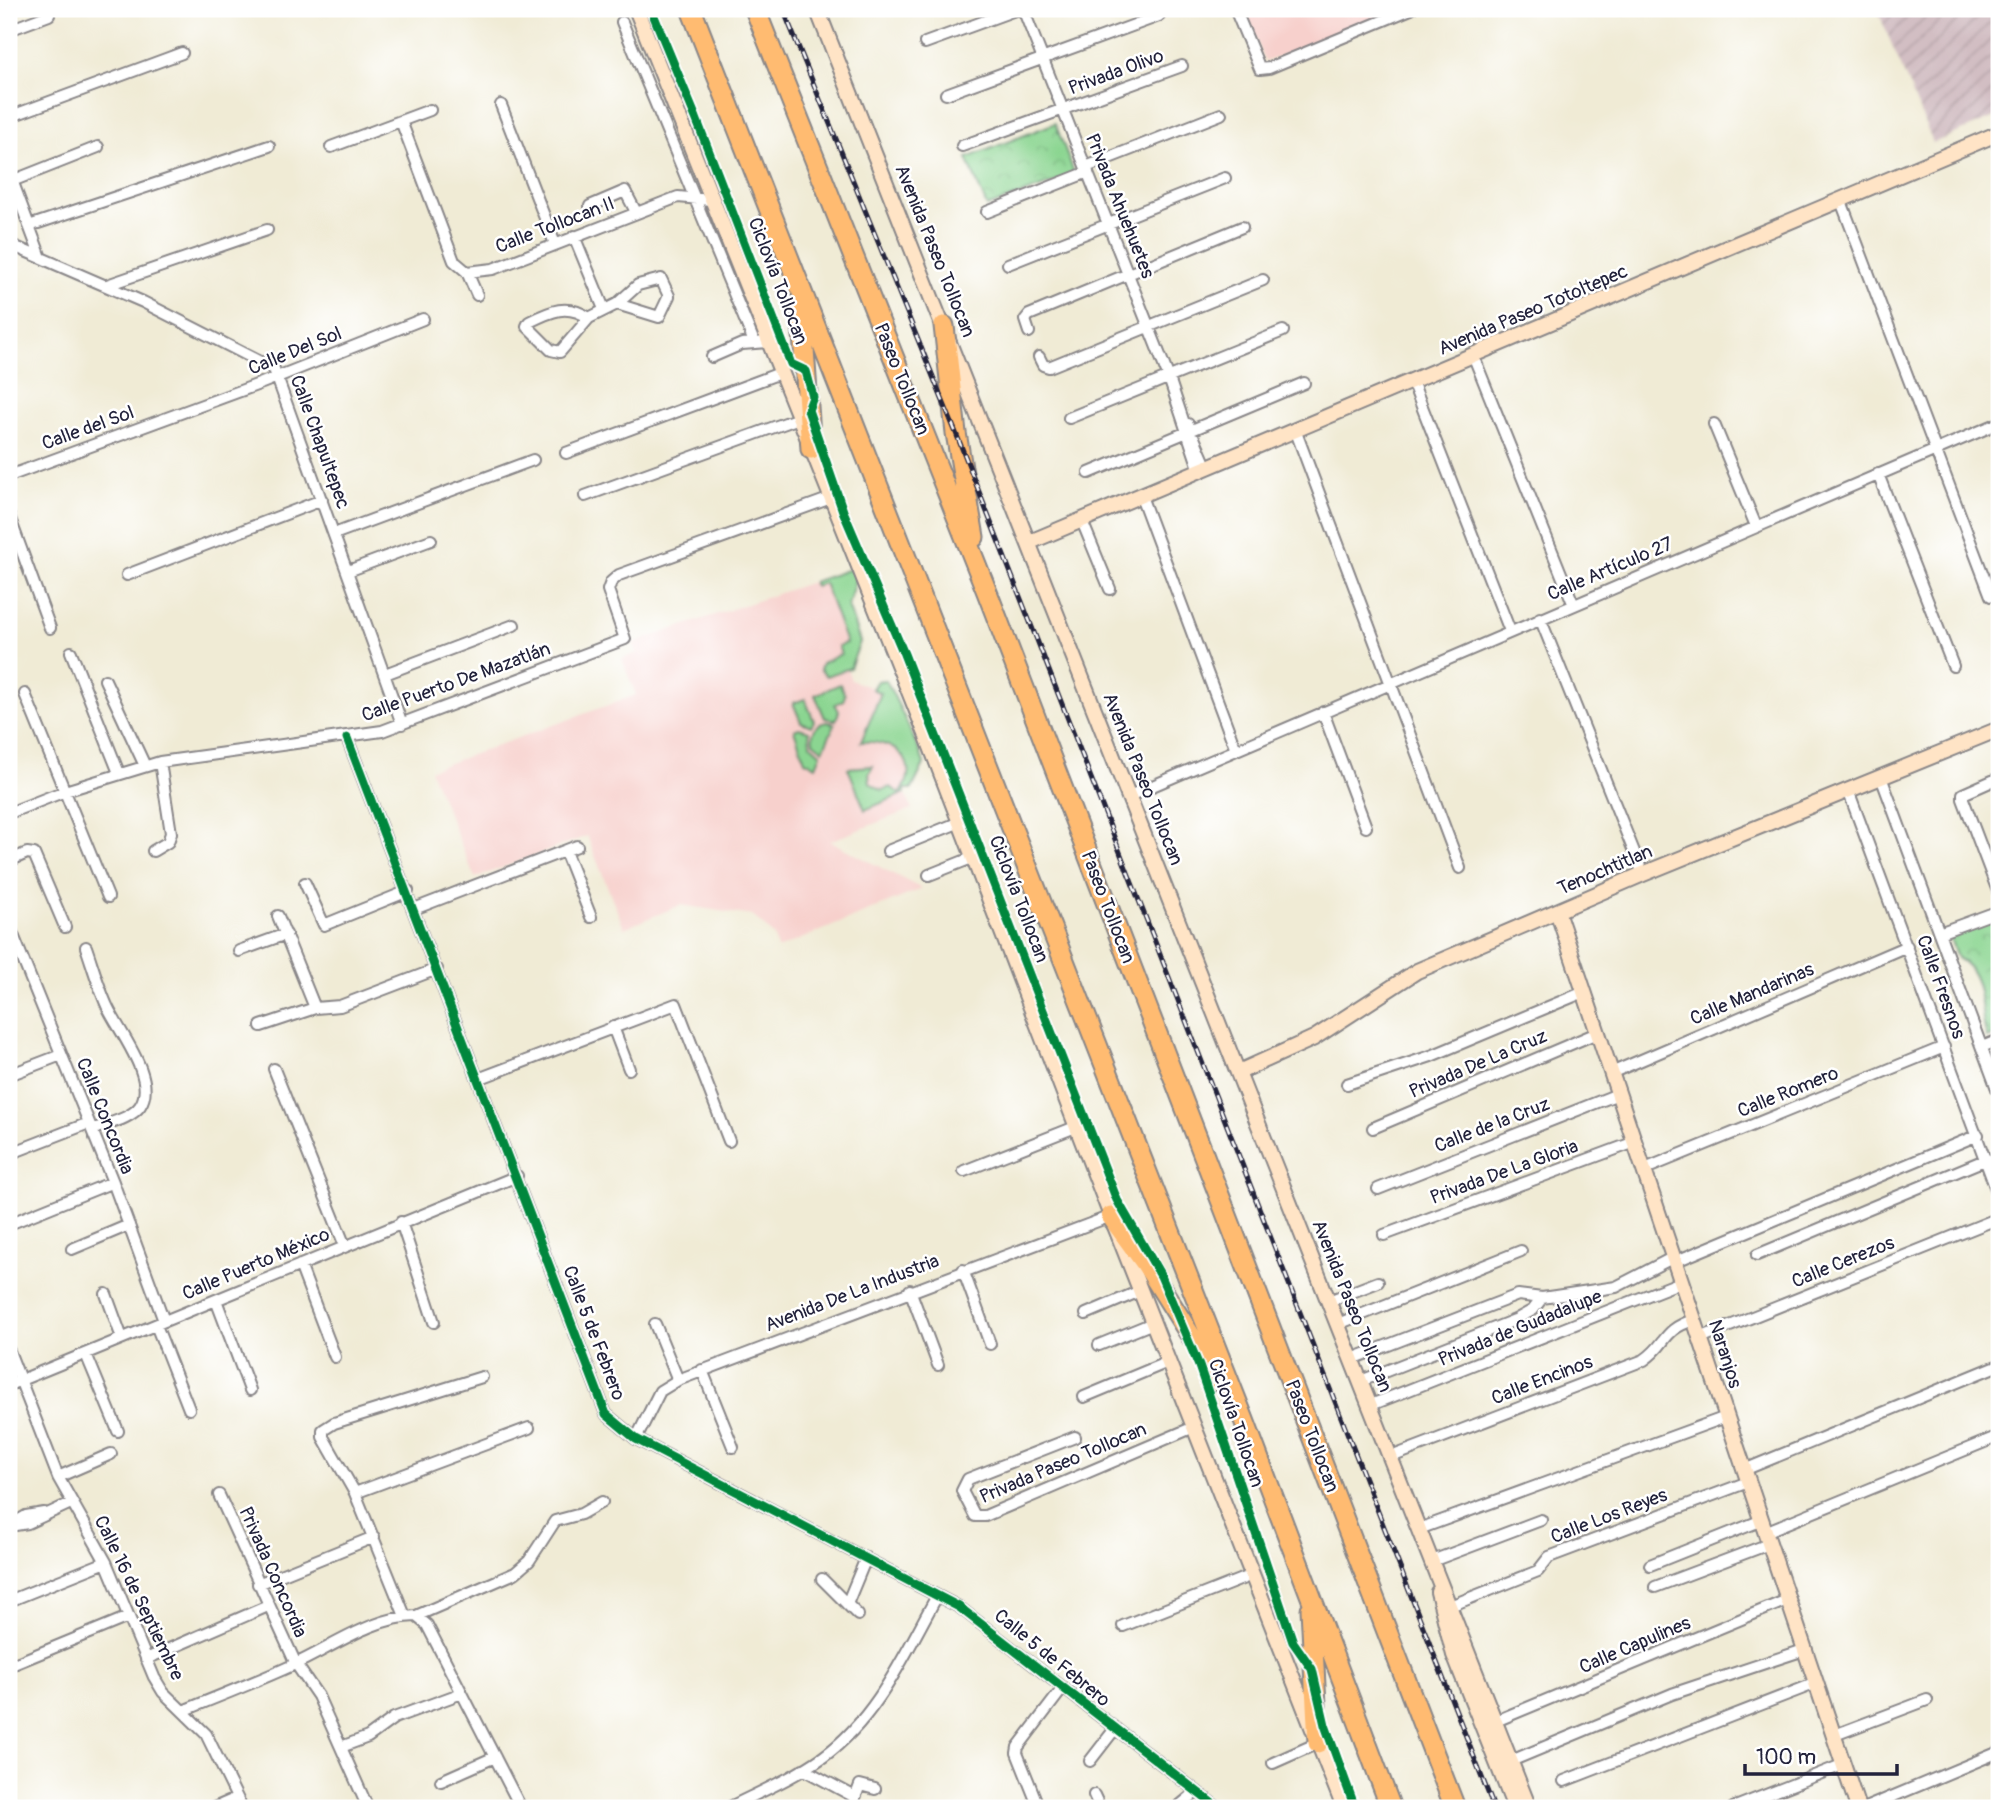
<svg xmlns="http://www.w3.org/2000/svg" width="2008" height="1817" font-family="Pangolin,sans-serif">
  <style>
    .built { fill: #f7d0cc }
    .industrial { fill: url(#industrial-furrows) }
    .park { fill: url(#park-crowns); stroke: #567c66; stroke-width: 2 }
    .garden { fill: #8bd591; stroke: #567c66; stroke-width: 2 }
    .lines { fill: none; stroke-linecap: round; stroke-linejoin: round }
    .street-casing { stroke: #898688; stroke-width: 14 }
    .secondary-casing { stroke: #898688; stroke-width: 18 }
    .highway-casing { stroke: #898688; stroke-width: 23 }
    .street { stroke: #fff; stroke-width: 10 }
    .secondary { stroke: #ffe4c6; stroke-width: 14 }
    .highway { stroke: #ffbb71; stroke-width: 19 }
    .rail-casing { stroke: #22223b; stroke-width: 5 }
    .rail { stroke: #fff; stroke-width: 2.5; stroke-dasharray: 8; stroke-linecap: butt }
    .cycleway-casing { stroke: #fff; stroke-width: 13 }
    .cycleway { stroke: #00873e; stroke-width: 9 }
    .labels { text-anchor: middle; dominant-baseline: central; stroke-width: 5; stroke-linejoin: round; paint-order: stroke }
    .street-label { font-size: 19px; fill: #22223b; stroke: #fff }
  </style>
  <defs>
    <pattern id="industrial-furrows" width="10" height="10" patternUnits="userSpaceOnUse" patternTransform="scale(1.75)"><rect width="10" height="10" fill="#d2bec3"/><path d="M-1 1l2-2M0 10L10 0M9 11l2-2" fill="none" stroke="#b4a3a8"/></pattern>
    <pattern id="park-crowns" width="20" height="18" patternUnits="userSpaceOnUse" patternTransform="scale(1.75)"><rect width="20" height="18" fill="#8bd591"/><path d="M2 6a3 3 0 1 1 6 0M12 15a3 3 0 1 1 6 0" fill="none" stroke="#78b77e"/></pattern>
  </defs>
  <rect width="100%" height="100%" fill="#fff"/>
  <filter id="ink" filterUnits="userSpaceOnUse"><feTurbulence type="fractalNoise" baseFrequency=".0143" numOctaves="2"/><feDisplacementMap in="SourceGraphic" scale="14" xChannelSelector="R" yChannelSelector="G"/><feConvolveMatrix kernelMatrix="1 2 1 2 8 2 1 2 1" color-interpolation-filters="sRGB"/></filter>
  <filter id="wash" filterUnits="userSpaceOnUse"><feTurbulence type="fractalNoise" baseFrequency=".00686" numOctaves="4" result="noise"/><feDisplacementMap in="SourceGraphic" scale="28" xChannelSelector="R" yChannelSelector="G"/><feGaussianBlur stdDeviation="1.57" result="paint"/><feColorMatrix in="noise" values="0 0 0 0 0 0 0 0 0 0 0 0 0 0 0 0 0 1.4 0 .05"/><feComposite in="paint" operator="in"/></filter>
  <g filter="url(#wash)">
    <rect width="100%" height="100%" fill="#f0ebd5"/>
    <path class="built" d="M1244,9H1404L1265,62Z
      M850,569L853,570L855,583L848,606L860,642L853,662L847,669L851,680L872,688L877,681L888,682L903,721L912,731L924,764L912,789L904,790L912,809L830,841L922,889L777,949L774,936L753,916L681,905L624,928L587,836L475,878L430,770L636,695L622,659L637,653L633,643Z"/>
    <path class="industrial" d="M1877,9H1999V115L1933,143Z"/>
    <path class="park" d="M1055,123L1075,175L987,207L967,158Z
      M1999,917V1033L1987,1038C1978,1011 1986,974 1957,958L1949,935Z"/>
    <path class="garden" d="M850,569L856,577L848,606L860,642L850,668L826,676L820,669L822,663L841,654L838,646L846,643L824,583L815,586L813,582Z
      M885,680C889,684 923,756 924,764L912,789H905V793L865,810L848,768L873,766L869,774L870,783L882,790L891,787L900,794C924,761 892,739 861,742L881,693L872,689L877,681Z
      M840,684L845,695L843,701L835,704L839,711L836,720L825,718L815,695Z
      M805,699L814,721L811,726L801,722L793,703Z
      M828,722L835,724L823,750L813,742C811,731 816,723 828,722Z
      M799,728L809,731L810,744L821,754L816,766L805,761L794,730Z"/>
  </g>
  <g filter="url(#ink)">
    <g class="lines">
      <g class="street-casing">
        <path id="street" d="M1023,9L1169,378L1200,471
          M1235,9L1260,69L1269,68L1411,9
          M622,22L754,342
          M9,30L49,15
          M925,43L1018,9
          M946,94L1159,16
          M501,105L555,244
          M9,117L182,53
          M401,121L454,261L467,272L493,269L678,197L711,200
          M1994,135L1999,149
          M962,146L1182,66
          M331,147L430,110
          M1086,167L1221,114
          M9,172L40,255
          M12,181L98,147
          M1841,201L1991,596
          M590,206L625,191L636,212
          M987,212L1088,172
          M29,226L269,146
          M574,236L604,309
          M9,244L143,302L274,369L402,724
          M1008,264L1225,178
          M467,272L477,295
          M107,285L267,230
          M589,318C567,303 551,311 529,322L527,326L551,350L560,352L589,318L617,304L638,285L661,279L669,296L659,317L617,304
          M1029,332L1025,320L1029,315L1242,227
          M1473,355L1573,603
          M712,357L742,344L768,342
          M1039,357L1043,365L1049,367L1263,280
          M1412,381L1510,631
          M1069,418L1283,331
          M1188,424L1207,468
          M1714,424L1756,526
          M1296,432L1460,868
          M566,453L780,373
          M1089,473L1304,383
          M1878,474L1953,666
          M9,476L262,383L423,319
          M585,496L799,418
          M1141,496L1236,750
          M9,516L50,628
          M1082,521L1110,589
          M334,534L533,460
          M348,571L431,540
          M127,575L322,500
          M1540,618L1643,874
          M71,652L119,773
          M385,674L514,625
          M105,680L145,766
          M25,694L108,897
          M1323,712L1366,827
          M347,738L606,1414L636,1439L959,1607L1218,1808
          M1881,777L1999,1094
          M1999,778L1963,794V799L1999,894
          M1848,790L1999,1197
          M1129,796L1999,423
          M9,813L65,791L160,762L382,731L625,639L608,590L611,582L619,575L831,498
          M153,851L168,842L171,833L160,762
          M565,851L591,917
          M888,851L960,822
          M9,861L27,853L34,854L65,927
          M929,875L974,857
          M305,883L324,925L408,891
          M414,909L577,846
          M278,916L315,1008
          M9,925L113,1182L164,1321
          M1939,933L1999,911
          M86,947C93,967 99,989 108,1008C120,1033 158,1080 140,1106C131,1119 106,1124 92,1130
          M239,951L286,934
          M261,1026L315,1008L340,1006L437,969
          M613,1027L629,1069
          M1982,1047L1999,1040
          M274,1069L345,1246
          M1611,1073L1907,946
          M9,1075L61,1055
          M478,1079L676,1004L729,1141
          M1347,1084L1431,1056L1584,992
          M1373,1128L1597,1033
          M9,1154L89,1123
          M1645,1169L1944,1047
          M964,1171L1078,1126
          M1378,1189L1618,1094
          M401,1222L434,1322
          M9,1224L113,1182
          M1384,1235L1635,1142
          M72,1249L129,1225
          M1757,1255L1987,1159
          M1674,1262L1978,1135
          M300,1265L335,1357
          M963,1270L990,1344
          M910,1290L938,1365
          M106,1294L122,1338
          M216,1300L250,1390
          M1329,1301L1378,1282
          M1086,1314L1140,1291
          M655,1324L678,1380
          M1338,1324L1521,1251
          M156,1325L189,1409
          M1700,1338L1999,1218
          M1099,1345L1153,1323
          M9,1351L58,1477L106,1562L154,1677L163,1692L206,1734L242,1808
          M86,1354L118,1431
          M1352,1359L1518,1295L1542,1298L1616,1287L1672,1258
          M702,1370L733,1447
          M1361,1381L1515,1320L1533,1310L1542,1298
          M9,1385L517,1176
          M1084,1397L1168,1362
          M1371,1405L1681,1282
          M1075,1437L968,1479L962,1491L975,1516H985L1194,1427
          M636,1439L660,1391L678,1380L1111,1216
          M1391,1457L1644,1360C1668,1344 1661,1330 1694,1320
          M1744,1470L1999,1365
          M58,1477L111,1454
          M355,1493L529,1428
          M219,1495L296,1664L318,1696L368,1808
          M9,1526L28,1523L71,1503
          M9,1526L26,1516L44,1513
          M1419,1529L1726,1417
          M1765,1532L1999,1436
          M1432,1561L1541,1520
          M1650,1565L1760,1521
          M822,1579L858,1615
          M258,1584L374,1537
          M1655,1587L1769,1544
          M9,1601L106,1562
          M847,1604L866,1558
          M1450,1606L1538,1571L1549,1557L1748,1482
          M405,1616L355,1493L323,1437V1430L334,1423L482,1377
          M416,1616L515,1573L529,1561L555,1521L581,1514L602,1502
          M1123,1626L1252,1575
          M146,1659L268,1606
          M9,1666L128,1617
          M183,1711C219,1696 256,1682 293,1665C331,1648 372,1617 416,1616L427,1625L521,1808
          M1496,1721L1787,1600
          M1832,1736L1927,1700
          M341,1747L368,1737L394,1718L462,1693
          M1090,1761L1114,1730
          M1511,1761L1672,1694L1804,1650
          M1273,1763L1318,1743
          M803,1769L855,1797
          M441,1781L495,1757
          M1564,1781L1814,1684
          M1094,1795L1100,1808
          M214,1808L237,1798
          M728,1808C760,1792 795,1777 823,1757C878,1717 905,1653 937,1596
          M851,1808L860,1785L875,1789
          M1039,1808L1017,1753L1018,1747L1063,1688
          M1177,1808L1195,1793
          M1733,1808L1842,1765
          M1865,1808L1999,1752"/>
      </g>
      <g class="secondary-casing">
        <path id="secondary" d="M636,9L926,734L1111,1216L1344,1808
          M817,9L1529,1808
          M1030,542L1999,133
          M1557,911L1858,1808
          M1239,1072L1314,1038L1417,971L1643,874L1999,729
          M1438,1592L1454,1655L1515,1808"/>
      </g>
      <g class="highway-casing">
        <path id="highway" d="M691,9L1244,1420L1391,1808
          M755,9L987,592L1455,1808
          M801,306L811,449
          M944,326L956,433L974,537
          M1111,1216L1146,1264L1219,1381
          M1311,1609L1318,1743"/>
      </g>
      <use href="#street" class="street"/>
      <use href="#secondary" class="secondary"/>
      <use href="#highway" class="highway"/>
      <g class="rail-casing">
        <path id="rail" d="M783,9L956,433L1494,1808"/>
      </g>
      <use href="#rail" class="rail"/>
      <g class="cycleway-casing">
        <path id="cycleway" d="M651,9L696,118L791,364L806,371L813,397L808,410L843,511L904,654L1117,1200L1161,1276L1199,1366L1293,1642L1312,1669L1325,1725L1355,1808
          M347,738L606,1414L636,1439L959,1607L1218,1808"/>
      </g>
      <use href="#cycleway" class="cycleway"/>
    </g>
  </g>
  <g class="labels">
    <g class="street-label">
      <text transform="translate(1116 72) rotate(-20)">Privada Olivo</text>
      <text transform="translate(1120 206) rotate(68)">Privada Ahuehuetes</text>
      <text transform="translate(555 225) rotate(-21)">Calle Tollocan II</text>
      <text transform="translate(935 251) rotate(68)">Avenida Paseo Tollocan</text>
      <text transform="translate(778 281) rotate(69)">Ciclovía Tollocan</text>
      <text transform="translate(1533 310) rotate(-23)">Avenida Paseo Totoltepec</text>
      <text transform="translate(295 351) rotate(-22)">Calle Del Sol</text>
      <text transform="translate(902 379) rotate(68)">Paseo Tollocan</text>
      <text transform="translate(88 428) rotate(-20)">Calle del Sol</text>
      <text transform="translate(320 442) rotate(70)">Calle Chapultepec</text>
      <text transform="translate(1610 569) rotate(-23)">Calle Artículo 27</text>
      <text transform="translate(456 682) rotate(-20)">Calle Puerto De Mazatlán</text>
      <text transform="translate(1143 779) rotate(68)">Avenida Paseo Tollocan</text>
      <text transform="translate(1605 870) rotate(-23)">Tenochtitlan</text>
      <text transform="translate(1019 899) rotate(69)">Ciclovía Tollocan</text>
      <text transform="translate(1108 907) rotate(69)">Paseo Tollocan</text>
      <text transform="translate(1941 987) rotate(70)">Calle Fresnos</text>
      <text transform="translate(1752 994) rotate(-23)">Calle Mandarinas</text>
      <text transform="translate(1478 1064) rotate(-23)">Privada De La Cruz</text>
      <text transform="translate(1788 1092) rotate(-22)">Calle Romero</text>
      <text transform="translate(105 1116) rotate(68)">Calle Concordia</text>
      <text transform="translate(1492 1125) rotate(-21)">Calle de la Cruz</text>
      <text transform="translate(1504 1172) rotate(-20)">Privada De La Gloria</text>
      <text transform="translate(1843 1262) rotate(-22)">Calle Cerezos</text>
      <text transform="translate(256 1264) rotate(-23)">Calle Puerto México</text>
      <text transform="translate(852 1293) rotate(-21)">Avenida De La Industria</text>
      <text transform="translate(1352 1306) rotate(68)">Avenida Paseo Tollocan</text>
      <text transform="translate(1520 1328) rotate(-22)">Privada de Gudadalupe</text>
      <text transform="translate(594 1333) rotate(69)">Calle 5 de Febrero</text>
      <text transform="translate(1725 1354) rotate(72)">Naranjos</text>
      <text transform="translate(1542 1380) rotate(-21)">Calle Encinos</text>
      <text transform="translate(1236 1423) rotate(71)">Ciclovía Tollocan</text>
      <text transform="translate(1312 1436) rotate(69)">Paseo Tollocan</text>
      <text transform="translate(1063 1463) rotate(-23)">Privada Paseo Tollocan</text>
      <text transform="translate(1609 1516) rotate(-21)">Calle Los Reyes</text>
      <text transform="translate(273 1572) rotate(66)">Privada Concordia</text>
      <text transform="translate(139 1598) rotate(64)">Calle 16 de Septiembre</text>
      <text transform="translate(1635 1645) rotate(-23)">Calle Capulines</text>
      <text transform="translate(1052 1658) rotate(39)">Calle 5 de Febrero</text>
    </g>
  </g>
  <rect width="2008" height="1817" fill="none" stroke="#fff" stroke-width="35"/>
  <path d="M1745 1764v10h152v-10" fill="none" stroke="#22223b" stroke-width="3.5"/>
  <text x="1756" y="1764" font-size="21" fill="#22223b" stroke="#ffffff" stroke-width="5" paint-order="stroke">100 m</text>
</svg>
